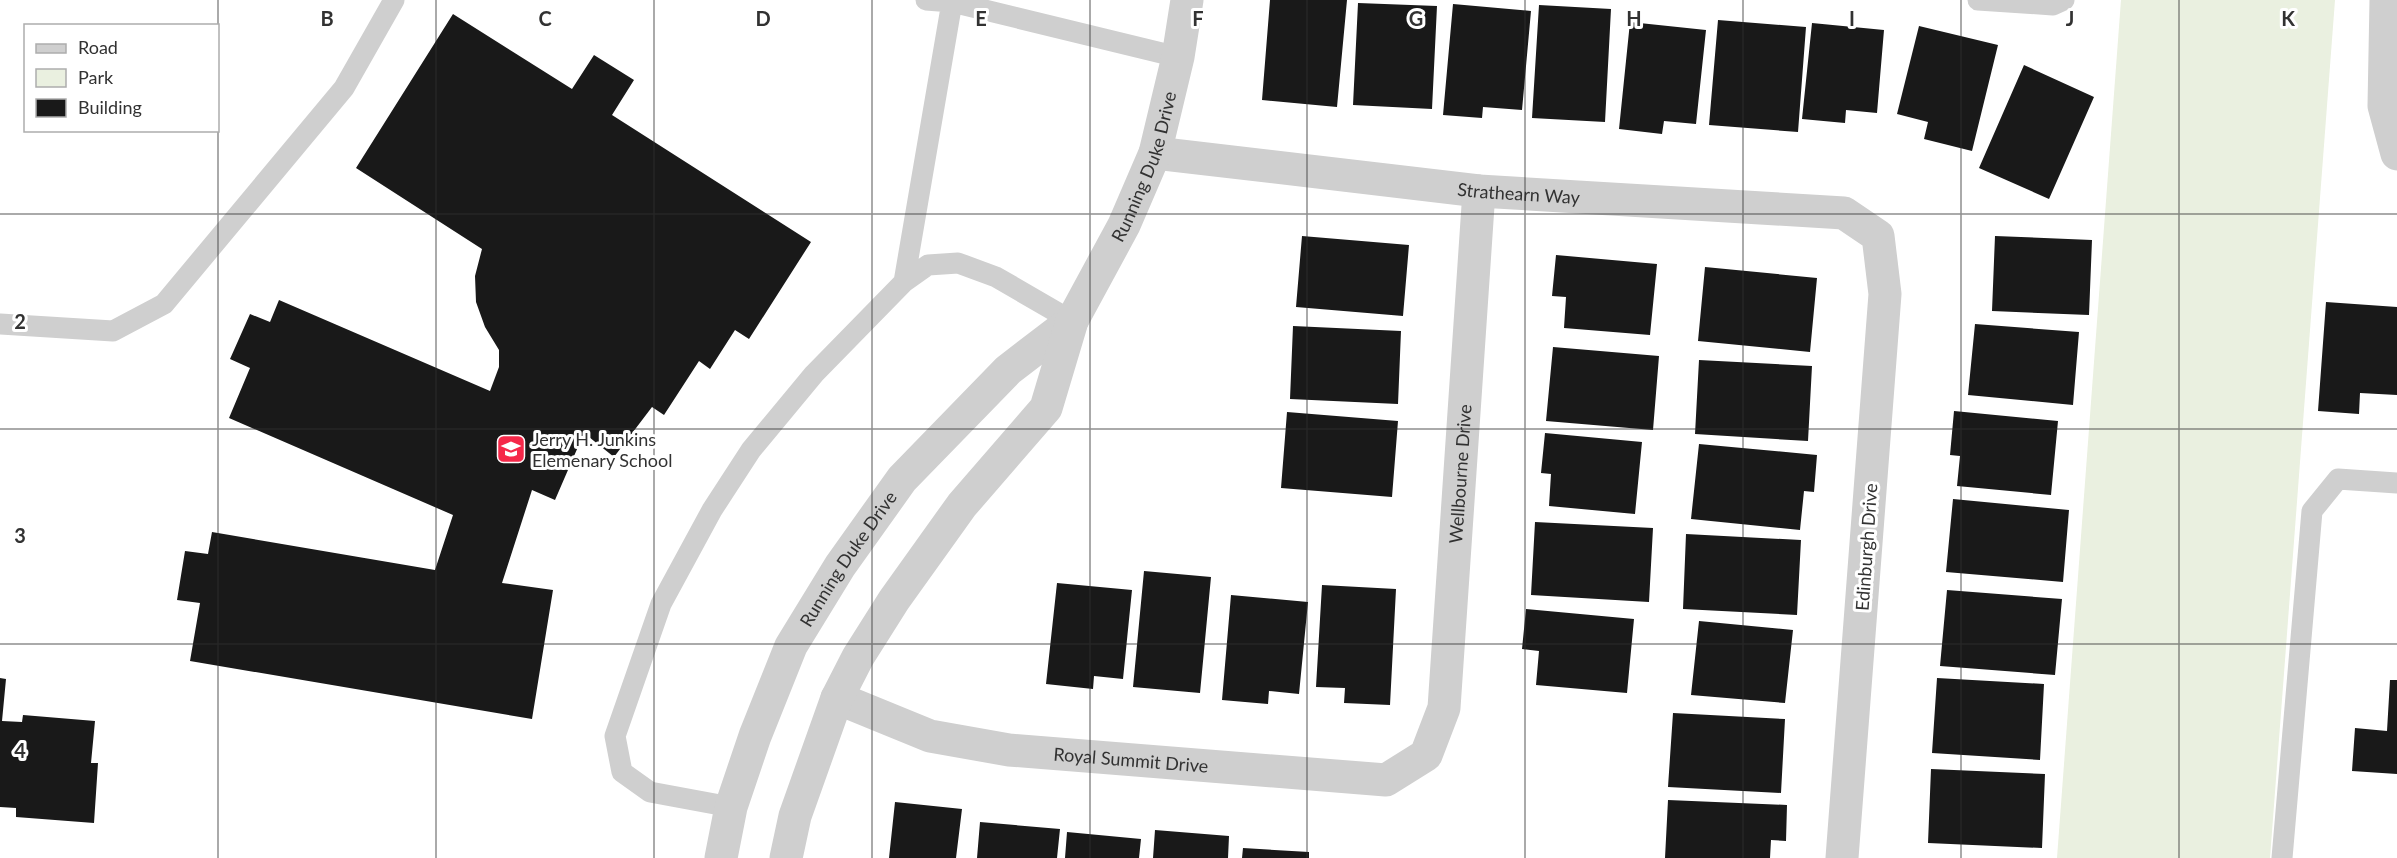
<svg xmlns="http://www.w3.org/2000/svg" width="2397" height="858" font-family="Lato,sans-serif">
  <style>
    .green { fill: #eaf0e0 }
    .building { fill: #191919 }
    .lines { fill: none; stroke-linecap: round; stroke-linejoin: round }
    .lane { stroke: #cfcfcf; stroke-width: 21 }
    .street { stroke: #cfcfcf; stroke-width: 33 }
    .grid { fill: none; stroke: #323232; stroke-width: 1.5; stroke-opacity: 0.55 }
    .labels { text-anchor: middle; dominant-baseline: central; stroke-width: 6; stroke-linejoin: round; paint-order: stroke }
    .street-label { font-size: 18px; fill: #323232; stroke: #fff }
    .poi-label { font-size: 18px; fill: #323232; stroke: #fff; text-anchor: start }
    .grid-label { font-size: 20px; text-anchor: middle; font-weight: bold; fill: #323232; stroke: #fff; stroke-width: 6; stroke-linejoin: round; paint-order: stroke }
  </style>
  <rect width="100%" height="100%" fill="#fff"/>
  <path class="green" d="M2121,0H2335L2270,858H2057Z"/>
  <path class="building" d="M1270,0H1347L1337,107L1262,100Z
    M1358,3L1437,6L1432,109L1353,105Z
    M1453,4L1531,11L1522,110L1483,107L1482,118L1443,115Z
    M1539,5L1611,9L1605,122L1532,118Z
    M453,14L572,89L594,55L634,80L612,115L811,242L749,339L735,330L710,369L699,361L664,415L652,407L614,457L584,433L555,500L532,490L502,583L553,590L532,719L190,661L200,603L177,600L185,551L208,554L212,532L435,570L453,515L229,418L250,368L230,359L250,314L270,322L279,300L490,391L499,367V350L485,327L476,302L475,276L482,249L356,168Z
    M1718,20L1806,27L1798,132L1709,125Z
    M1630,22L1706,30L1696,124L1664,121L1662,134L1619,129Z
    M1812,23L1884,30L1877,113L1846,110L1845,123L1802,119Z
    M1919,26L1998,45L1972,151L1924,139L1928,122L1897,114Z
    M2024,65L2094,97L2049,199L1979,168Z
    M1302,236L1409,245L1403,316L1296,307Z
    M1995,236L2092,240L2089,315L1992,311Z
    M1556,255L1657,264L1650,335L1564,328L1566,297L1552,296Z
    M1705,267L1817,278L1810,352L1698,341Z
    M2326,302L2397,307V395L2360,393L2359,414L2318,411Z
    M1975,324L2079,332L2073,405L1968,395Z
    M1293,326L1401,331L1398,404L1290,399Z
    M1553,347L1659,356L1653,430L1546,421Z
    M1699,360L1812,366L1808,441L1695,434Z
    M1954,411L2058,421L2051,495L1957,486L1960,456L1950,455Z
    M1287,412L1398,421L1392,497L1281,488Z
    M1545,433L1642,442L1635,514L1549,506L1551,474L1541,473Z
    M1699,444L1817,455L1814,492L1804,491L1800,530L1691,519Z
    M1953,499L2069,510L2063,582L1946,572Z
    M1535,522L1653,528L1649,602L1531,595Z
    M1686,534L1801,540L1797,615L1683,609Z
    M1144,571L1211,577L1200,693L1133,687Z
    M1057,583L1132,590L1123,679L1094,676L1093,689L1046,684Z
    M1322,585L1396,589L1390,705L1344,703L1345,688L1316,687Z
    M1947,590L2062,599L2055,675L1940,666Z
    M1231,595L1308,602L1299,694L1269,691L1268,704L1222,700Z
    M1526,609L1634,619L1627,693L1536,685L1539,651L1522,649Z
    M1699,621L1793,630L1785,703L1691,695Z
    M0,678L6,679L2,721L22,722L23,715L95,721L91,763H98L94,823L16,817V808L0,807Z
    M1937,678L2044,684L2040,760L1932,753Z
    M2390,680H2397V774L2352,771L2355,728L2387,731Z
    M1673,713L1785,719L1781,793L1668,787Z
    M1931,769L2045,774L2042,848L1928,843Z
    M1668,800L1787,805L1786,841L1771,840L1770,858H1665Z
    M895,802L962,809L956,858H889Z
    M980,822L1060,829L1057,858H977Z
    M1155,830L1229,836L1228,858H1153Z
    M1067,832L1141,839L1139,858H1065Z
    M1243,848L1309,852V858H1242Z"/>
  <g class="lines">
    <path class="lane" d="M926,0L952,2L1178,57
      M1978,0L2053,5L2064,0
      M904,282L952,2
      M0,324L113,331L164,304L344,88L394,0
      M731,807L650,792L622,772L615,736L661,604L712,510L751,450L814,374L904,282L928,265L958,263L996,277L1072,321
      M2282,858L2312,511L2338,479L2397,483"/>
    <g class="street">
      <path d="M2386,0L2384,106L2397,154"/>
      <path id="s1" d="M1155,153L1479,191L1844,213L1878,236L1885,294L1842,858"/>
      <path id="s2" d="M837,698L930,736L1009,750L1386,780L1426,755L1444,708L1479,191"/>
      <path id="s3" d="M721,858L731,807L755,736L791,646L840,566L902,479L1008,370L1072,321"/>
      <path id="s4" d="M786,858L795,816L837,698L858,657L894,600L962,505L1046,408L1072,321L1124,225L1155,153L1178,57L1187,0"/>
    </g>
  </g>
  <path class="grid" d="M218,0V858M436,0V858M654,0V858M872,0V858M1090,0V858M1307,0V858M1525,0V858M1743,0V858M1961,0V858M2179,0V858M0,214H2397M0,429H2397M0,644H2397"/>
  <defs>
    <g id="school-square" transform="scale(1.5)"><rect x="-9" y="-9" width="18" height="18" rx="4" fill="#f52849" stroke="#fff"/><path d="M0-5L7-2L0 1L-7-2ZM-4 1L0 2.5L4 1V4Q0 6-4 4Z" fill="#fff"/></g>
  </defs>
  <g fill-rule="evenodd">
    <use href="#school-square" x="511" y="449"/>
  </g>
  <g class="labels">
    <g class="street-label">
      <text stroke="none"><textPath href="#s4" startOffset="789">Running Duke Drive</textPath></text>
      <text stroke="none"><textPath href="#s1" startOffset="366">Strathearn Way</textPath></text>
      <text stroke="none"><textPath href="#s2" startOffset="891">Wellbourne Drive</textPath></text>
      <text transform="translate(1866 547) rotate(-86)">Edinburgh Drive</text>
      <text stroke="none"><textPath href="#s3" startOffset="328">Running Duke Drive</textPath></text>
      <text stroke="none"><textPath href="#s2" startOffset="303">Royal Summit Drive</textPath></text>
    </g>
    <g class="poi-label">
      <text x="532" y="439">Jerry H. Junkins<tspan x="532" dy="21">Elemenary School</tspan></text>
    </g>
  </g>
  <g class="grid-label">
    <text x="327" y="26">B</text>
    <text x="545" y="26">C</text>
    <text x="763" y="26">D</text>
    <text x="981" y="26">E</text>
    <text x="1198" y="26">F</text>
    <text x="1416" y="26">G</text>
    <text x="1634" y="26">H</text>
    <text x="1852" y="26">I</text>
    <text x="2070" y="26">J</text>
    <text x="2288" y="26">K</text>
    <text x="20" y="329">2</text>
    <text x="20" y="543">3</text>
    <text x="20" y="758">4</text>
  </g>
  <rect x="24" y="24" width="195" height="108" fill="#ffffff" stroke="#adadad" stroke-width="1.5"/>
  <rect x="36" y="44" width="30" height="9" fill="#cfcfcf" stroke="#adadad" stroke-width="1.5"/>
  <text x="78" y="54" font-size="18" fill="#323232">Road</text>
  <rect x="36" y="69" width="30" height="18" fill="#eaf0e0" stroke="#adadad" stroke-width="1.5"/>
  <text x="78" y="84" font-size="18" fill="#323232">Park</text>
  <rect x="36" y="99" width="30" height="18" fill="#191919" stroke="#adadad" stroke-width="1.5"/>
  <text x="78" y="114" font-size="18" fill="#323232">Building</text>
</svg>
